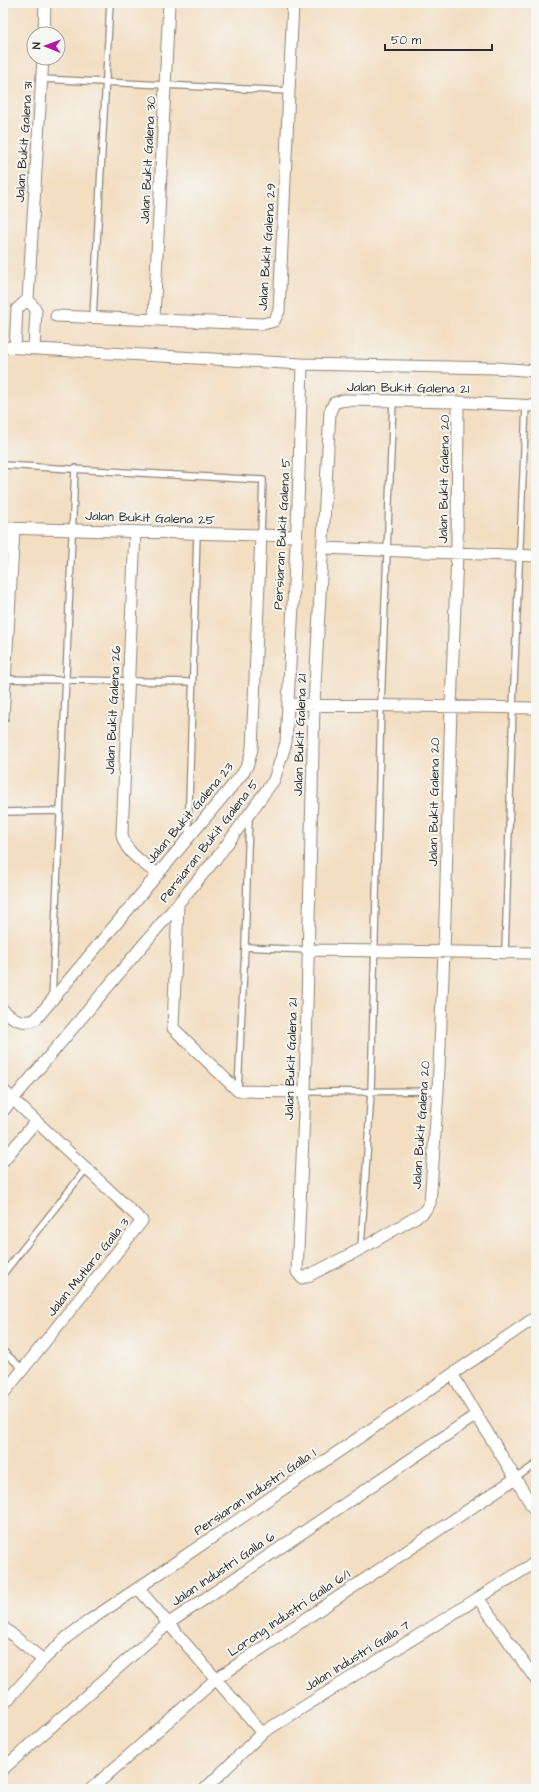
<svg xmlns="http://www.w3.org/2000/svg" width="539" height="1792" font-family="'Architects Daughter',sans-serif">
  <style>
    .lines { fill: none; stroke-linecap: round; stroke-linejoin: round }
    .service-casing { stroke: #8f8476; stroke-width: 8 }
    .minor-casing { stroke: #8f8476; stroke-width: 13 }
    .service { stroke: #fff; stroke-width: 5.5 }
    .minor { stroke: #fff; stroke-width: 11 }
    .labels { text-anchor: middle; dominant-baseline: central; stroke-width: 4; stroke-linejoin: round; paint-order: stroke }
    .street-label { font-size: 13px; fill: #2b2b2b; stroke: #f6f6f2 }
  </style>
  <rect width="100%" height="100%" fill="#f6f6f2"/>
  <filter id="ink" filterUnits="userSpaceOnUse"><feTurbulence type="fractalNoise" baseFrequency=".025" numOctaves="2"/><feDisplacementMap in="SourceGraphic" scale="8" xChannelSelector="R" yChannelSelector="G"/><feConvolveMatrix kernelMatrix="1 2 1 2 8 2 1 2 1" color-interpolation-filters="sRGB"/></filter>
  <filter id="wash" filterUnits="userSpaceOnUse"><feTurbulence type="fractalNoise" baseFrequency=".012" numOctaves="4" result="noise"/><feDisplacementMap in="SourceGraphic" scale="16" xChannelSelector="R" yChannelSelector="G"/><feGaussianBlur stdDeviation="0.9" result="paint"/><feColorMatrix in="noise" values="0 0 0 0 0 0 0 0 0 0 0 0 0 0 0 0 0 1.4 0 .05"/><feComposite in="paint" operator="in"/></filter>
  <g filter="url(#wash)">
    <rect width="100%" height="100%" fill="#f3dec2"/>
  </g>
  <g filter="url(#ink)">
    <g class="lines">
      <g class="service-casing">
        <path id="service" d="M42,79L289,91
          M93,317L110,3
          M3,465L263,480L261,535
          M3,679L193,682
          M3,812L60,811
          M188,837L197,534
          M245,947L308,950
          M505,952L513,707L526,405
          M52,999L75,468
          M238,1090L245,947L249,818
          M305,1092L438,1091
          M361,1248L371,1092L381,705L393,401
          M3,1274L86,1169
          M3,1351L23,1369
          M516,1478L536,1464"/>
      </g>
      <g class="minor-casing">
        <path id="minor" d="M44,34L45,3
          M56,316L263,324L274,321L279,311L293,3
          M154,319L169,3
          M3,347L302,364L496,368L536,371
          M15,348L17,309L28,299
          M34,349L36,310L28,299L43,58
          M458,402L457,553L451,707L444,952L438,1091L430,1203L423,1213L361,1249L306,1277L302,1278L297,1272L305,1092L314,704L330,412L334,403L344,400L458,402L536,406
          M3,528L296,536
          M135,532L122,834C124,852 144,863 157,874
          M322,548L536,556
          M288,704L536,708
          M3,717L14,529
          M178,904L173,1028L238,1091L305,1092
          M308,950L536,953
          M3,1010C13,1019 23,1025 36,1019L243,773L248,764L252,749L261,535
          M3,1090L142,1221L3,1394
          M3,1111L219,855L274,780L286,743L298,505L302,364
          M3,1161L36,1121
          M453,1375C480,1422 509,1466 536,1513
          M138,1588L262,1733
          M478,1598L536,1680
          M3,1627L43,1660
          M3,1705L43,1660L67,1637L90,1620L138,1588L536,1317
          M3,1769L169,1623L476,1415
          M91,1789L216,1679L516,1478
          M205,1789L262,1733L536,1562"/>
      </g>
      <use href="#service" class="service"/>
      <use href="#minor" class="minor"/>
    </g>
  </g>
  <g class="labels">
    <g class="street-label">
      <text transform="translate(24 142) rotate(-86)">Jalan Bukit Galena 31</text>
      <text transform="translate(148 160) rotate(-87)">Jalan Bukit Galena 30</text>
      <text transform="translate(267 247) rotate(-86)">Jalan Bukit Galena 29</text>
      <text transform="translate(408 388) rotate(1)">Jalan Bukit Galena 21</text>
      <text transform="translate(444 479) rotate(-89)">Jalan Bukit Galena 20</text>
      <text transform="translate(150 518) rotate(2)">Jalan Bukit Galena 25</text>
      <text transform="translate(282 534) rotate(-87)">Persiaran Bukit Galena 5</text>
      <text transform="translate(113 710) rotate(-87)">Jalan Bukit Galena 26</text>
      <text transform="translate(300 735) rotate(-88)">Jalan Bukit Galena 21</text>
      <text transform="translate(434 802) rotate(-89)">Jalan Bukit Galena 20</text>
      <text transform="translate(190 813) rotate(-50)">Jalan Bukit Galena 23</text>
      <text transform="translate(209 841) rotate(-52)">Persiaran Bukit Galena 5</text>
      <text transform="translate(291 1059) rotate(-88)">Jalan Bukit Galena 21</text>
      <text transform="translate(421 1125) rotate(-86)">Jalan Bukit Galena 20</text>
      <text transform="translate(88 1267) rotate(-51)">Jalan Mutiara Galla 3</text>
      <text transform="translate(255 1492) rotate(-34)">Persiaran Industri Galla 1</text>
      <text transform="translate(223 1569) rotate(-34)">Jalan Industri Galla 6</text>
      <text transform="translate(289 1613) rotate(-34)">Lorong Industri Galla 6/1</text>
      <text transform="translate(357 1656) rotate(-32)">Jalan Industri Galla 7</text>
    </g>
  </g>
  <rect width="539" height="1792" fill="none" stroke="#f6f6f2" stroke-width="16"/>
  <g transform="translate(46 46) rotate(271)"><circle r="19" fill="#f6f6f2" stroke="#a5a5a2"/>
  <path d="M0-3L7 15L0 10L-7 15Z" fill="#b5179e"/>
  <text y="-6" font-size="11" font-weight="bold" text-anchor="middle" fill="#2b2b2b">N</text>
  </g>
  <path d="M385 44v6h107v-6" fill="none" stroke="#2b2b2b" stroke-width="2"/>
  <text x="391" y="44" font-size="12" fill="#2b2b2b" stroke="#f6f6f2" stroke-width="3" paint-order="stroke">50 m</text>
</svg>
